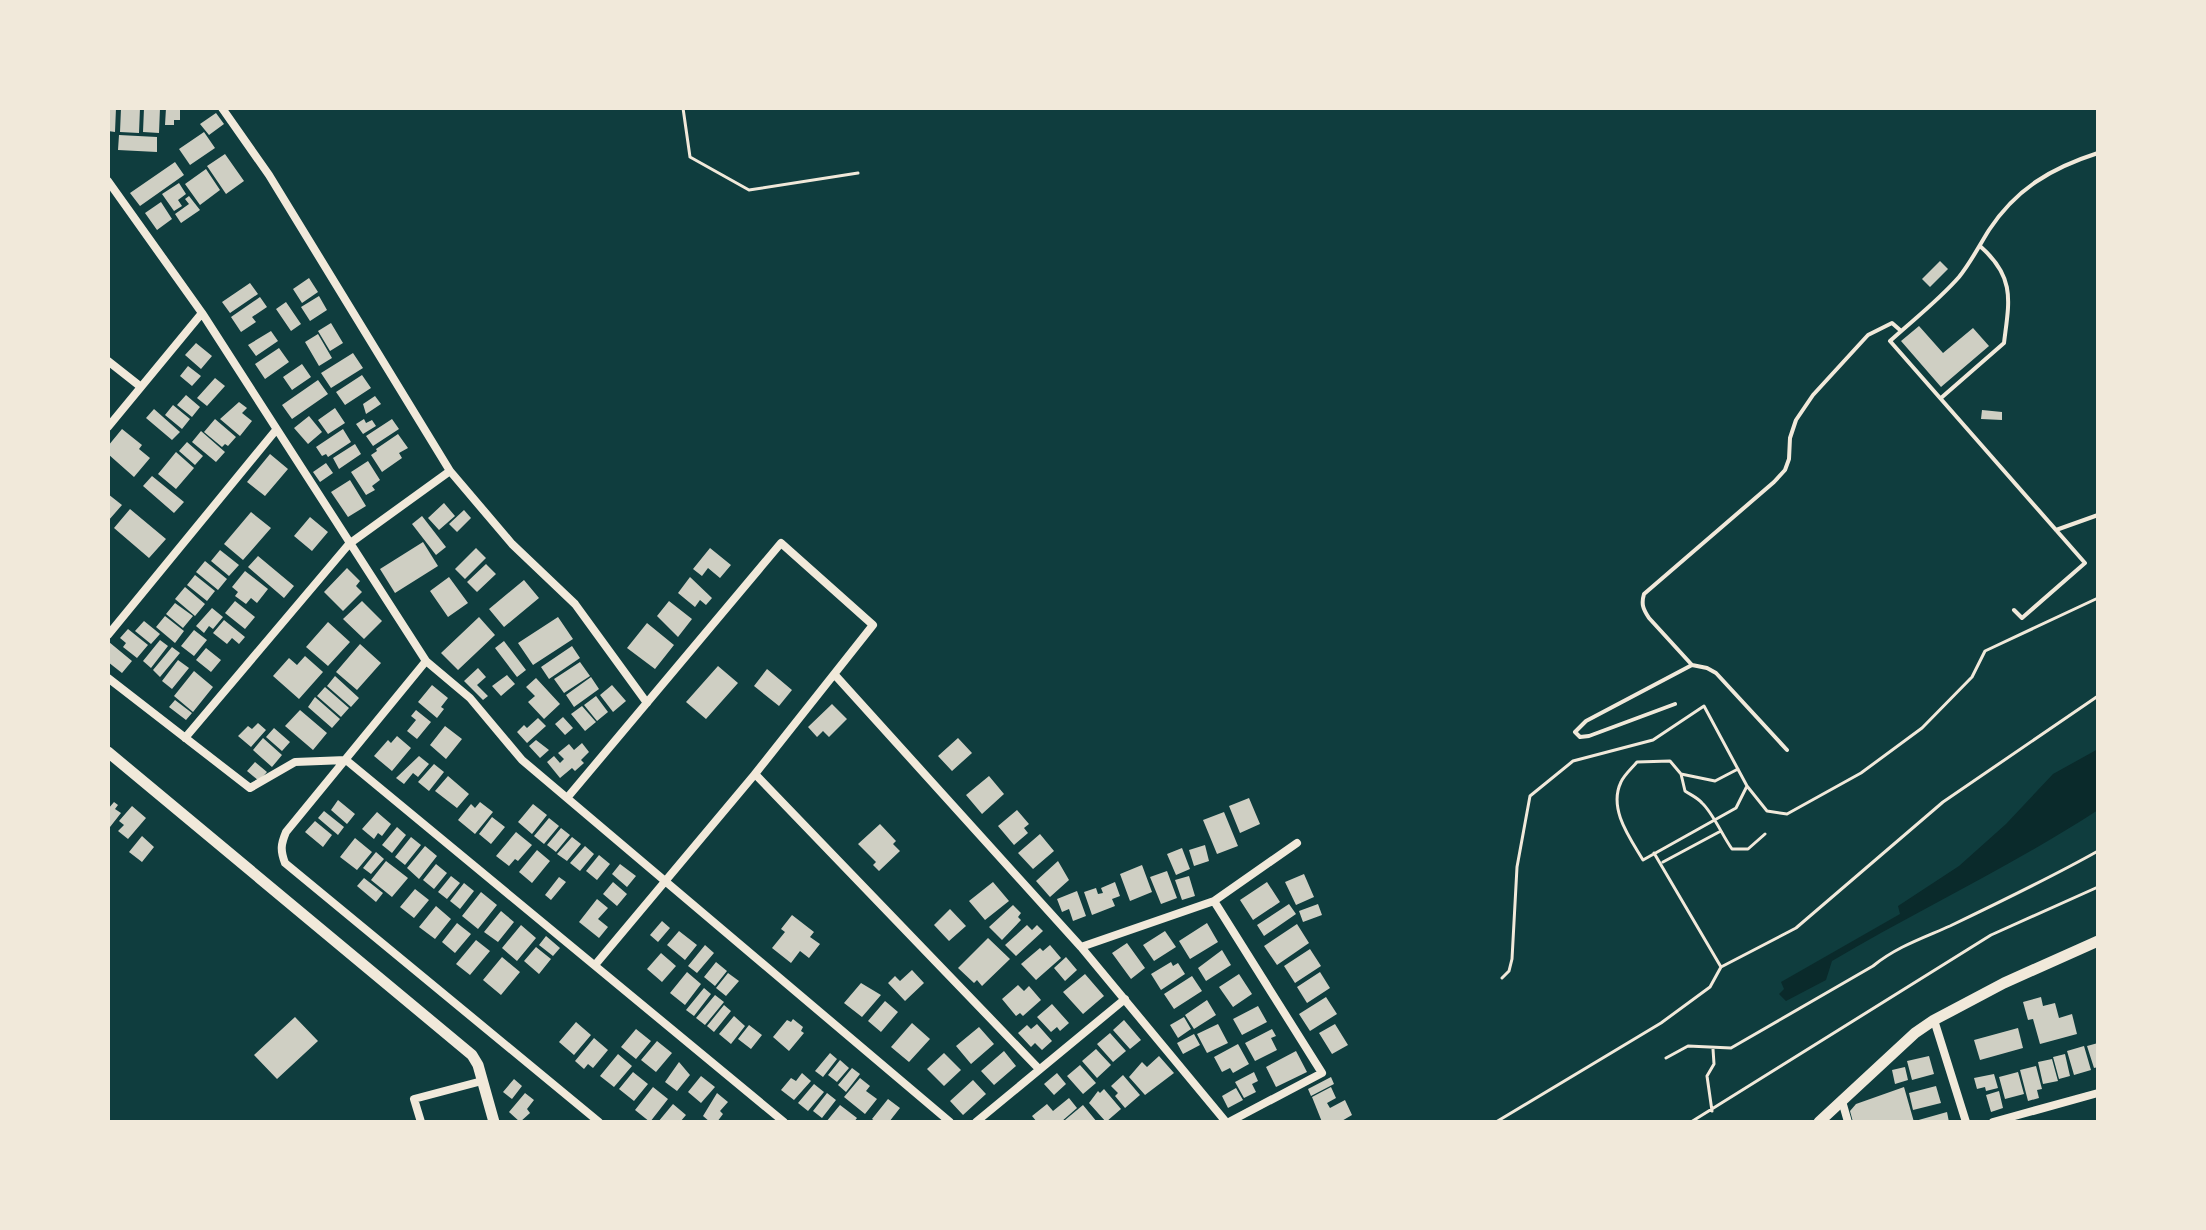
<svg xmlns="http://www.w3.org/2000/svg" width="2206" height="1230" font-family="'Libre Baskerville',serif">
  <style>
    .water { fill: #0a2a2b }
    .building { fill: #cfcfc3 }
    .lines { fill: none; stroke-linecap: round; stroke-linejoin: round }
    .path { stroke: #f1e9da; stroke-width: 3 }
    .service { stroke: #f1e9da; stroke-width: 4 }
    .minor { stroke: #f1e9da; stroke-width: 8 }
    .tertiary { stroke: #f1e9da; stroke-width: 11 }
  </style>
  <rect width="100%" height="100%" fill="#0f3d3e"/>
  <path class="water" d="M2098,749V810C2012,866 1920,909 1832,961L1826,980L1786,1001L1779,994L1784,989L1781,982L1900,914L1898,906L1959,866L2006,824L2053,774Z"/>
  <path class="building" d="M108,108H116L115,132L108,131Z
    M121,108H140L139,133L120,132Z
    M144,108H160L159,133L143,132Z
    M166,108H180V120H174V125H165Z
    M216,113L224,124L209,135L200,124Z
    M204,132L215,148L190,165L179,149Z
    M119,135L157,137V152L118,150Z
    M225,154L244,181L226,194L207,166Z
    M175,162L184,175L140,206L130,193Z
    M206,169L220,190L200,205L185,184Z
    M179,183L186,194L178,200L182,206L174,211L162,194Z
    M189,196L200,210L181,223L175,214L189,204L185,199Z
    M161,202L172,219L157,230L145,213Z
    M1940,261L1948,269L1930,287L1922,279Z
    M309,278L318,292L302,303L293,289Z
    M250,283L258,294L230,313L222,302Z
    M319,296L327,310L310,321L301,307Z
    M260,297L267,307L252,317L256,322L241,332L231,317Z
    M286,302L301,324L291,331L276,309Z
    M331,323L343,343L330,351L318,331Z
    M1919,326L1943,353L1973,328L1989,346L1941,387L1901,341Z
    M271,331L278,341L256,356L248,345Z
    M318,334L332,358L319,366L305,342Z
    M196,343L212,356L201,369L185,355Z
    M279,348L289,362L265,379L255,364Z
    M353,353L363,368L331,388L321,373Z
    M302,364L311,377L292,390L283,377Z
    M188,366L201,376L192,386L180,376Z
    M362,375L371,388L345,405L336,392Z
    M215,378L225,386L207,406L197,398Z
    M318,380L328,394L292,419L282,405Z
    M186,395L200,407L192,417L177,405Z
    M375,396L381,404L366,414L363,404Z
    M239,402L247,408L242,413L252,421L240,436L220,419Z
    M173,405L190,419L182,429L165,415Z
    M335,408L345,423L328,434L318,420Z
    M154,409L180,432L172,440L146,418Z
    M1982,410L2002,412V420L1981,419Z
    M309,416L322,432L308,444L294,428Z
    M215,419L236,437L228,446L225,444L222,447L204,432Z
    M364,419L366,423L372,420L376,426L363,434L356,424Z
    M392,419L399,429L373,446L366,436Z
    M122,429L142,445L139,449L150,458L134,477L108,454V446Z
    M343,429L351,442L328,457L326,454L322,456L316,447Z
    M201,431L225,452L216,462L192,442Z
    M398,434L408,448L399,453L402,458L382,472L371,455L377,451L376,449Z
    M187,442L203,456L195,465L179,451Z
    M355,444L361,454L339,469L333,458Z
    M176,452L194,468L176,489L158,474Z
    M270,454L288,469L265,496L247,482Z
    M368,461L380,480L372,486L375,490L366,495L351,472Z
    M326,463L333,473L320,482L313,472Z
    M152,476L184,502L174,513L143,486Z
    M350,480L366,506L348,517L331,492Z
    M108,494L122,505L108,521Z
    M444,503L455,516L439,530L428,518Z
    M130,509L166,539L149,558L114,528Z
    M464,510L471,518L457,532L449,524Z
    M251,512L271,528L243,560L224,544Z
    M422,516L446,547L436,555L412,524Z
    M310,517L328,532L312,551L294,536Z
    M423,542L438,566L395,593L380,569Z
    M476,548L486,558L465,579L455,569Z
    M710,548L731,565L720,578L708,568L702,576L693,569Z
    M220,550L239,565L229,576L211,561Z
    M258,556L294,586L284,598L248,567Z
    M205,561L227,579L218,590L196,572Z
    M486,564L496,574L477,592L467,582Z
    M347,568L360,581L356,586L362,592L343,611L324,592Z
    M245,571L268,589L257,603L251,598L246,604L235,596L238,592L232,587Z
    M195,575L215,591L207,601L187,585Z
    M449,577L468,603L448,617L430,591Z
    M690,577L712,598L706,605L700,600L695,607L678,593Z
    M524,580L539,598L504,627L489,609Z
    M185,587L205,604L195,616L175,599Z
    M235,601L255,617L245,629L225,613Z
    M362,601L382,621L364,639L343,619Z
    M669,601L692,619L678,637L657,616Z
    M175,603L193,616L183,628L166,614Z
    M212,608L223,617L213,629L209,626L204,633L196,626Z
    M165,616L184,631L175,643L156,627Z
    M479,617L495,635L458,670L441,653Z
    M558,617L573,639L533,665L518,643Z
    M224,620L245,637L239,644L232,638L227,644L213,633Z
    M144,621L160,634L151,644L135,631Z
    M328,622L350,642L328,666L306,647Z
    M647,623L674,645L655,669L627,648Z
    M128,629L148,645L137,658L123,647L126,643L120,638Z
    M194,630L207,640L194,656L181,646Z
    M160,640L168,646L151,668L143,661Z
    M504,641L526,670L517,677L495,648Z
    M109,642L132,661L122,673L108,662Z
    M360,644L381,663L357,690L336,672Z
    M572,646L580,658L549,679L541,667Z
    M172,647L180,653L160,677L153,670Z
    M206,648L221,660L211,672L196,660Z
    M305,656L323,672L299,699L273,676L289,658L297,665Z
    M178,660L189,668L172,689L162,681Z
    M580,662L590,676L564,693L554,679Z
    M718,666L738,683L706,719L686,702Z
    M478,668L486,677L477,685L488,696L483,700L464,681Z
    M767,669L792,690L779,706L754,686Z
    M194,671L213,687L193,712L174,696Z
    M507,675L515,684L501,696L492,686Z
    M335,676L359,698L351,707L327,686Z
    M591,677L599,689L574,707L566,695Z
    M536,678L560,704L544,719L528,702L535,696L526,687Z
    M432,685L448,698L441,707L444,709L437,718L418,702Z
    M612,685L626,701L613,712L600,695Z
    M325,687L349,708L341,717L317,696Z
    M596,696L608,712L597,721L584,705Z
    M315,697L340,719L332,728L308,707Z
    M175,700L192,713L186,720L169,707Z
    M832,704L847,719L829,737L823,731L817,737L808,727Z
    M582,706L596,722L585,731L571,714Z
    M300,710L327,733L313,750L285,726Z
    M416,710L431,722L417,739L407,731L416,720L411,716Z
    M563,717L573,728L565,735L555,724Z
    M538,718L546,726L527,743L517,732L524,725L527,728Z
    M258,723L266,730L251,747L238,736L248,726L252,729Z
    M445,726L462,739L446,759L430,745Z
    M274,728L290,742L282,751L266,737Z
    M397,736L411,748L392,771L374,756L388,740L391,743Z
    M263,738L282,755L272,767L253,750Z
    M958,738L972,753L952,771L938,756Z
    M536,740L549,750L540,758L529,746Z
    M582,743L589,752L581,760L584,763L575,771L572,768L560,778L547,762L554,756L560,763L564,759L558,753L569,744L574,750Z
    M419,756L429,764L418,777L413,773L404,784L396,778Z
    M255,762L267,772L259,781L247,771Z
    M434,764L444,772L429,791L418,782Z
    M448,776L469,794L457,808L435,791Z
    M989,776L1004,794L982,814L966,795Z
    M1249,798L1260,824L1240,833L1229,806Z
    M338,800L355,814L347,824L331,810Z
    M114,802L118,805L115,809L121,813L110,827L108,809Z
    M480,802L493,812L475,834L458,820L471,804L475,808Z
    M533,804L547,815L532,834L518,822Z
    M132,806L146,818L128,839L118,831L124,825L119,821Z
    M1017,810L1029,824L1024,828L1028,833L1014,845L998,826Z
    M324,811L344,827L338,835L318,818Z
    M377,812L391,824L382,836L378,833L374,839L362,829Z
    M1224,812L1238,846L1217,854L1203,820Z
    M492,817L505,827L491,844L479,834Z
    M549,818L559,826L544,844L534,836Z
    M315,821L332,835L323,847L305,832Z
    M880,824L896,841L893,844L900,851L879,871L873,865L876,862L858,844Z
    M397,827L406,835L392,853L382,845Z
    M561,828L570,835L556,852L547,845Z
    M516,832L532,845L518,861L515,859L509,866L496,856Z
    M1040,834L1054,851L1033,869L1018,853Z
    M142,836L154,847L142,862L129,852Z
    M411,837L421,845L405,865L395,857Z
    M572,837L581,844L567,861L557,854Z
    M355,838L372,852L357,870L340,857Z
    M1205,845L1209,861L1194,866L1189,850Z
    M425,846L437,856L419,879L407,868Z
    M585,846L594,854L580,871L570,863Z
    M1182,848L1190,869L1176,875L1167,854Z
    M537,850L550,861L532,883L519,872Z
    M376,852L384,859L371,874L363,868Z
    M599,855L610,864L597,880L586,871Z
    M386,861L408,878L392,897L371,880Z
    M1058,861L1069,880L1050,897L1036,881Z
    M436,864L447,873L434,889L423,880Z
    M620,864L636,876L627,887L612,874Z
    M1142,865L1152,892L1130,901L1120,874Z
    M1167,871L1177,898L1161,904L1150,877Z
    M1304,874L1314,897L1296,905L1285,882Z
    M451,876L460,883L447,899L438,892Z
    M1189,876L1195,896L1182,900L1175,880Z
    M559,877L566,882L551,900L545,895Z
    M364,878L383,893L376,902L357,886Z
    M613,882L627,894L617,906L603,894Z
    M993,882L1009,901L985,920L969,901Z
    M1115,882L1120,896L1112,899L1115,906L1092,915L1084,892L1096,888L1098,894L1103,893L1101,888Z
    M1267,882L1280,902L1253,920L1240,900Z
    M464,883L474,891L460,909L450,901Z
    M415,889L429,900L414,918L400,907Z
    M1077,891L1086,916L1073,921L1069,909L1062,912L1057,899Z
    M481,892L497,905L478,929L462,916Z
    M597,899L608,908L598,919L608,927L599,938L579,922Z
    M1289,904L1296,914L1264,936L1257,925Z
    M1318,904L1322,915L1303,922L1299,911Z
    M1013,905L1021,913L1018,917L1021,920L1002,940L989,927Z
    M436,906L451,919L435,939L419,927Z
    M950,909L966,926L949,941L934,925Z
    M501,911L514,922L498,942L484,932Z
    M792,915L814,932L810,937L820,944L809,958L800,951L791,963L772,948L785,932L781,929Z
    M662,921L670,928L658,942L650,935Z
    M457,923L471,934L455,953L442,942Z
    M1207,923L1218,942L1190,959L1179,941Z
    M1297,924L1309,943L1277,965L1264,946Z
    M521,925L536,938L517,961L502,948Z
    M1027,925L1032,930L1037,925L1043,931L1016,956L1005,945Z
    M679,931L697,945L685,960L667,945Z
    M1165,931L1176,947L1154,961L1143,945Z
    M546,936L560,948L553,956L539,945Z
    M988,938L1010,959L982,986L977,980L974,983L958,968Z
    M476,940L490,951L470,975L456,964Z
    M1127,943L1145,968L1131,979L1112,953Z
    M705,945L714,953L697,973L688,966Z
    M1050,945L1061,958L1036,980L1021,964L1040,948L1043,951Z
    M536,947L551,959L539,974L524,961Z
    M1310,949L1321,966L1295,983L1284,966Z
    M1222,950L1231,965L1206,981L1198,968Z
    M661,953L676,966L662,982L647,969Z
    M502,957L520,972L501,995L483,980Z
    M1066,957L1077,970L1065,981L1054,968Z
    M716,962L727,971L715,986L704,977Z
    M1171,962L1173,966L1178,963L1185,974L1161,990L1151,974Z
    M912,970L924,983L905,1001L888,983L895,976L900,981Z
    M687,972L701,984L685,1005L670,993Z
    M1320,972L1330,988L1307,1003L1297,987Z
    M728,973L739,981L726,996L716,988Z
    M1085,974L1104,996L1083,1014L1063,992Z
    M1239,974L1252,994L1233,1007L1219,987Z
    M1192,976L1202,991L1174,1009L1164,994Z
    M861,983L881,995L862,1017L844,1003Z
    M1018,985L1024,991L1029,986L1041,1000L1023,1016L1020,1013L1016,1016L1002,999Z
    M704,988L711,994L694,1016L686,1010Z
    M715,995L724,1002L705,1025L696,1018Z
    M1326,997L1337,1014L1310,1031L1299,1014Z
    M2041,997L2043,1006L2055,1003L2059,1018L2072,1014L2077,1034L2040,1044L2033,1019L2028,1020L2023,1002Z
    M1207,1000L1216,1015L1194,1029L1185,1015Z
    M885,1001L898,1012L881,1032L868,1021Z
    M1052,1004L1069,1023L1060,1031L1057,1027L1051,1032L1037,1017Z
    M724,1005L731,1011L714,1032L707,1026Z
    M1258,1006L1267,1022L1242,1035L1233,1019Z
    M734,1016L745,1026L731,1044L719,1034Z
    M295,1017L318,1041L277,1079L254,1055Z
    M1184,1017L1191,1029L1178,1038L1170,1025Z
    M793,1019L803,1027L801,1031L804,1033L789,1051L773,1037L787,1020L791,1022Z
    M1124,1020L1141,1040L1130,1049L1113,1030Z
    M576,1022L591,1035L574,1055L559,1042Z
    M912,1023L930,1039L909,1062L891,1047Z
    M1037,1024L1052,1041L1042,1050L1035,1043L1031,1047L1018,1033L1027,1025L1031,1029Z
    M1218,1024L1228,1043L1207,1053L1197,1034Z
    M1335,1024L1348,1045L1332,1054L1319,1033Z
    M749,1025L762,1035L751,1049L738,1039Z
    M979,1027L994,1044L971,1064L956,1046Z
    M2018,1028L2023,1048L1980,1060L1974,1040Z
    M636,1029L651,1041L636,1059L621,1047Z
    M1272,1029L1276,1036L1271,1038L1277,1050L1255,1061L1245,1043Z
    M1110,1033L1126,1051L1113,1062L1097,1044Z
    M1194,1034L1200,1045L1183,1054L1177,1043Z
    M594,1038L608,1050L593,1068L588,1064L584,1069L575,1061Z
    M657,1041L672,1053L656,1072L641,1060Z
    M2098,1043V1067L2094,1068L2087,1046Z
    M1238,1044L1249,1064L1233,1073L1230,1068L1222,1072L1214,1057Z
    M2084,1046L2091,1070L2074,1075L2067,1051Z
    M1096,1049L1111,1065L1097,1078L1082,1061Z
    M1004,1051L1016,1066L994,1085L981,1071Z
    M1296,1051L1307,1072L1276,1087L1266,1067Z
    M830,1053L837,1059L823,1077L815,1071Z
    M944,1053L961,1070L944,1086L927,1069Z
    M618,1054L632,1066L614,1087L600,1076Z
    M2065,1054L2070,1076L2059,1079L2053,1057Z
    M1159,1056L1174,1073L1145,1095L1129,1077L1142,1062L1147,1067Z
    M1929,1056L1934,1074L1912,1080L1907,1061Z
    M2052,1059L2058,1081L2043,1084L2038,1062Z
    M840,1060L849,1068L837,1082L828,1075Z
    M679,1062L690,1075L677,1091L665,1082Z
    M1080,1065L1096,1083L1083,1094L1067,1076Z
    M2036,1066L2042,1089L2037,1090L2039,1098L2028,1101L2020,1070Z
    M1905,1067L1908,1080L1895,1084L1892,1070Z
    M852,1068L860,1074L846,1092L838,1085Z
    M633,1072L648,1084L634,1101L619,1089Z
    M1254,1072L1258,1081L1252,1084L1256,1092L1244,1098L1235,1082Z
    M2018,1072L2024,1094L2005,1099L1999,1077Z
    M802,1073L811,1081L794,1100L781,1090L791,1078L796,1081Z
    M1057,1073L1066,1084L1054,1095L1044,1084Z
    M1994,1074L1998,1088L1986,1091L1985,1087L1977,1089L1974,1078Z
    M1123,1075L1140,1095L1125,1108L1115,1096L1118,1093L1111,1086Z
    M701,1076L715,1087L701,1103L688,1092Z
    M1331,1077L1334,1084L1311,1096L1308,1089Z
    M860,1078L870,1086L866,1091L877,1099L865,1114L844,1097Z
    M514,1079L522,1086L512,1099L503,1092Z
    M973,1080L986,1094L963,1115L950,1101Z
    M814,1084L824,1092L808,1111L798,1103Z
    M1936,1086L1941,1103L1913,1110L1909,1093Z
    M653,1087L668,1099L650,1122L635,1110Z
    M1331,1087L1336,1098L1327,1103L1330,1108L1345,1100L1352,1115L1340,1122H1322L1312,1097Z
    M1904,1087L1914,1122H1853L1850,1111L1856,1104Z
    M1236,1088L1243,1100L1228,1108L1222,1096Z
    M1104,1089L1121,1109L1106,1122L1089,1103L1098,1091L1100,1093Z
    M1999,1091L2003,1108L1991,1112L1986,1095Z
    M525,1093L534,1100L527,1109L530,1113L520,1122L509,1112Z
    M717,1093L728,1102L720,1111L723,1114L717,1122H710L703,1116Z
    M827,1093L836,1100L822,1118L813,1111Z
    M1069,1098L1077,1108L1061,1122H1037L1032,1116L1047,1104L1053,1111Z
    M888,1099L900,1108L889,1122H876L872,1119Z
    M673,1104L686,1115L680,1122H658Z
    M840,1105L857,1118L854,1122H826Z
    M1083,1105L1097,1122H1067L1065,1120Z
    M1947,1112L1949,1122H1915V1121Z"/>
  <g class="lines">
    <path class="path" d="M683,108L690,157L749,190L858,173
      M1681,774L1715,781L1738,769
      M1747,786L1736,808L1643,860C1630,838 1608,809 1621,782C1624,775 1632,768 1637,762L1670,761L1681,774L1685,791C1691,795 1698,798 1702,803C1713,813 1722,835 1732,849H1748L1765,834
      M1654,853L1721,967
      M1663,862L1719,832
      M1502,978L1509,971L1512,959L1517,867L1530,796L1573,761L1653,740L1704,706L1747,786L1767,811L1787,814L1861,773L1922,728L1972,677L1985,651L2098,598
      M1666,1058L1688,1046L1731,1048L1873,966C1896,947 1923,938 1950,926C2000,902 2050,878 2098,851
      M1712,1111L1707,1076L1714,1064L1713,1049
      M1496,1122L1661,1023L1710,987L1721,967L1796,928L1943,802L2098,696
      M1691,1122L1991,935L2098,887"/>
    <path class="service" d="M1941,398L2004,343C2009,302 2016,278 1981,247
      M2056,530L2098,515
      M2014,610L2022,618L2085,563L1890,341C1913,320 1939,300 1959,277C1971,262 1979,246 1989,230C2016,189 2051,168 2098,153
      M1675,704L1589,736L1580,737L1575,732L1586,721L1692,665
      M1787,750L1716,673L1707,668L1692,665L1649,618C1643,609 1641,604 1644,594L1774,482L1785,470L1789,459L1790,438L1796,420L1813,395L1868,335L1892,323L1900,330"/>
    <path class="minor" d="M222,108L269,175L450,471L512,544L575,604L647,703
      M108,181L202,313L426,661L470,698L522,760L950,1122
      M108,361L141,387
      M108,427L202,313
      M108,635L276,430
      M426,661L286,832C281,844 280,850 285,863L599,1122
      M835,675L1081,947L1226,1122
      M108,678L250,788L295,762L346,760L784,1122
      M185,738L349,544L450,471
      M755,774L1039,1069
      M567,798L781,543L873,625L755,774L595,965
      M1214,901L1322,1073L1229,1122
      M1081,947L1214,901L1297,843
      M1934,1020L1966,1122
      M1842,1101L1848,1122
      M421,1122L414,1099L482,1081
      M976,1122L1125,999
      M1993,1122L2098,1093"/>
    <path class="tertiary" d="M108,752L472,1055L478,1065L494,1122
      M1819,1122L1915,1033L1934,1020L2004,983L2098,941"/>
  </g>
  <rect width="2206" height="1230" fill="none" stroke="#f1e9da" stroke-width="220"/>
</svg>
